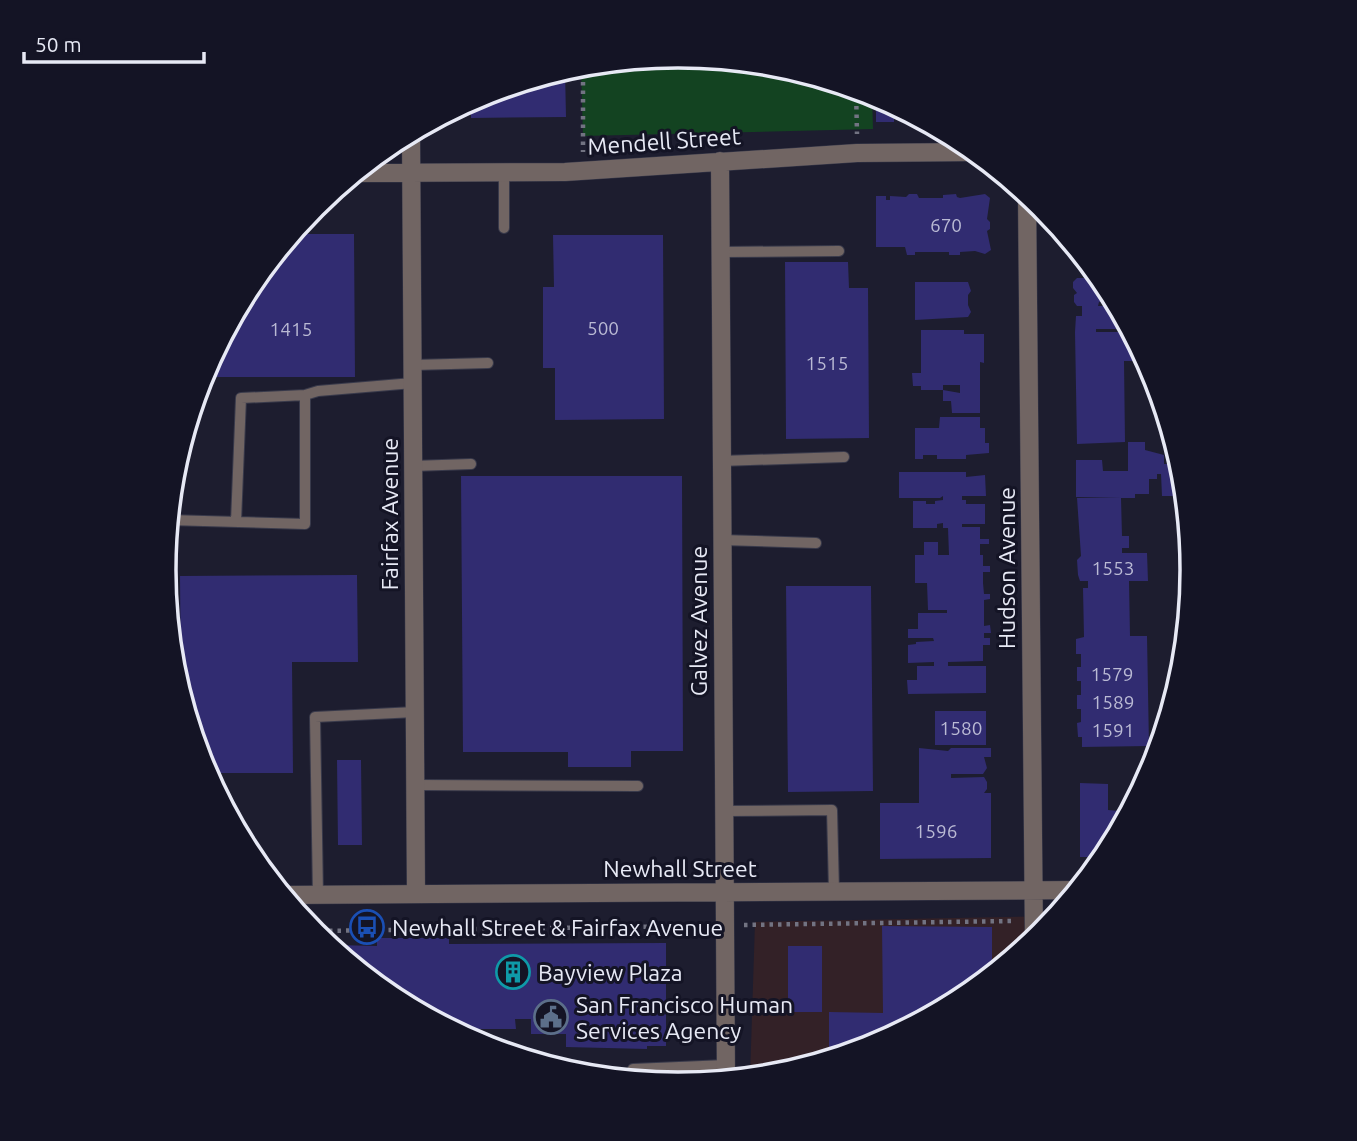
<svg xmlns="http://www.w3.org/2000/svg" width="1357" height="1141" font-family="Ubuntu,sans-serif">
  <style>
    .industrial { fill: #332127 }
    .green { fill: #134321 }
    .building { fill: #312c71; fill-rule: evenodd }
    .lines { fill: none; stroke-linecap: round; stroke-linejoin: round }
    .lane-casing { stroke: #393a4b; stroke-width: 12 }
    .street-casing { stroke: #393a4b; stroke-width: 19 }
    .path { stroke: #727382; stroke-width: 4.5; stroke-dasharray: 3.5 5; stroke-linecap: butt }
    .lane { stroke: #716563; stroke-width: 10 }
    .street { stroke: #716563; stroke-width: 18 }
    .labels { text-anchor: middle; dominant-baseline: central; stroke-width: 6; stroke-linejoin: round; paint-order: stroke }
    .number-label { font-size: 19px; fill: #babad4 }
    .street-label { font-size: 23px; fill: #e7e9f5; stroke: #141425 }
    .poi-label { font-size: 23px; fill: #e7e9f5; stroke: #141425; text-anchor: start }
    .rim { fill: none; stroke: #e7e9f5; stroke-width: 3.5 }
  </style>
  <rect width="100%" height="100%" fill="#1d1d2f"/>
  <path class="industrial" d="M1057,916L1042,935L964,999L875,1046L778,1075L750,1078L755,922Z"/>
  <path class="green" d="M678,56L779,66L872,94L873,129L583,136L581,66Z"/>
  <path class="building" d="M565,70L566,117L471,118V101L482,95Z
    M876,96L920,119L921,122H903V118H894V122H876Z
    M909,194H917L919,198H943V195L956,194L957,197L960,198L985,194L990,198L987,219L990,222V229L987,231L991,250L985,254L975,251L960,252V255H949V252H915V255H907L905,247H876V196H886V200H890V196L906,197Z
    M292,234H354L355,377H202L251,284Z
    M553,235H663L664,419L555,420V368H543V287H554Z
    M1073,244L1087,261H1073Z
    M785,262H848L849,288H868L869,438L786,439Z
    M1077,278H1101L1115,302H1099L1098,306H1118L1130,329H1096V332H1131L1145,357V361H1124L1125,442L1077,444L1075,332L1076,316H1082V306H1077L1074,302V295L1077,293L1073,288V282Z
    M915,282H968L971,291L968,295V305L971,312L968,317L915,320Z
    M921,330H964V334H984V363L980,362V413H952L951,401H943V390H921V386H913L912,373H921ZM943,385H960V393L943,390Z
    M940,417H980V428H985V443H989V453L966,455V459H937V455H923V459H915V428H939Z
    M1128,442H1145V450L1164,455V464H1176L1177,496H1162L1161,474H1157V479H1149V494H1135V498H1121L1122,536H1129V548H1122V553H1147L1148,581H1129L1130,636H1147L1149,746L1082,747V737H1078L1077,723L1081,722V709H1077V695H1081V681H1077V667H1081V654H1076V639L1084,637L1083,588H1088V581H1080L1078,575L1077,560L1081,556L1077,498L1121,497H1076V460H1102L1103,471H1128Z
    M899,472H966V477L985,475L986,496H962V500H966V504H985V524H962V527H980V539H989V544H980V555H983V566H990V572H983V583L984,594H990V599L984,600V626L990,625L991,633H984V638H990V645H983V661L948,662V666H986V693L908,694L907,680H917V666H934V662L908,663V645L916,644V642L934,641L933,638H908V629H918V613H947V610H928L927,583H915V555H924V542H938V555H949L948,528H943V523L937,524V528H913V501H926V504H935V501L943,500V496L940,498H899Z
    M461,476H682L683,751H631V767H568V752H463Z
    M357,575L358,662H292L293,773H206L181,695L180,576Z
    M786,586H871L873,791L788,792Z
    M935,711H986V745H935Z
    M919,748L948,751L951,748H991V757H984L987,768L983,774H951V778L984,777L987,782V789L984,793H991V858L880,859V803H919Z
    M337,760H361L362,845H338Z
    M1080,783L1108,784V810L1130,812L1108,852V836H1105L1104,857H1080Z
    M882,926L992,927V975L964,999L875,1046L829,1060V1012L883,1013Z
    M377,938H449V944L666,943V1046H647V1049L566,1047V1034H531V1019H515L516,1029H452V1019H450V1029L392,998L325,943H336V945L377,946Z
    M788,946H822V1012H788Z"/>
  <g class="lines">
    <g class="lane-casing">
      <path id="lane" d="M504,228V172
        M719,252L839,251
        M413,365L488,363
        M305,395L318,391L413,383
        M721,461L844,457
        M413,466L471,464
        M169,520L305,524V395L241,398L236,522
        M722,540L816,543
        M416,785L638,786
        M724,811L832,810L834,891
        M318,895L315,717L415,712
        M633,1069L726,1065"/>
    </g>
    <g class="street-casing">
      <path id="street" d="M411,133L416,894
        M720,161L726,1080
        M356,173L565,172L857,153L976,152
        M1027,194L1034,941
        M282,895L1078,890"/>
    </g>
    <path class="path" d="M583,65V152
      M856,89L857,134
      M744,925L1015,921
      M312,931L707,926"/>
    <use href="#lane" class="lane"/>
    <use href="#street" class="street"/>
  </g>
  <defs>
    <g id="bus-ring" transform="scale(1.75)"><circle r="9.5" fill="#141425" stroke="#1a4fb4" stroke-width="1.5"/><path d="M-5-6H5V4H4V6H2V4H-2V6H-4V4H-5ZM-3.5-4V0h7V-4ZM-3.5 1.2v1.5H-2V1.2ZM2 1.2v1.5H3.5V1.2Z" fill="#1a4fb4"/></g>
    <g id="building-ring" transform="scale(1.75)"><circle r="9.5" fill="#141425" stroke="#0f9aa8" stroke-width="1.5"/><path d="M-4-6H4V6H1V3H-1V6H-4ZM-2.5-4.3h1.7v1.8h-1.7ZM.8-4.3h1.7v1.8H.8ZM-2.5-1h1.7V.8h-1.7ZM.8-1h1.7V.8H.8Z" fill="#0f9aa8"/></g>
    <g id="civic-ring" transform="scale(1.75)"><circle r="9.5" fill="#141425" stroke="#5c6f8a" stroke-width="1.5"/><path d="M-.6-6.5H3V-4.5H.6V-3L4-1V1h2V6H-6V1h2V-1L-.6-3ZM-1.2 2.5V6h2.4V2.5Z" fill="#5c6f8a"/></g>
  </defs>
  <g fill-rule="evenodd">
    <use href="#bus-ring" x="367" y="927"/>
    <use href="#building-ring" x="513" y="972"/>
    <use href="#civic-ring" x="551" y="1017"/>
  </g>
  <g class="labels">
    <g class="number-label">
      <text x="946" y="225">670</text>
      <text x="603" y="328">500</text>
      <text x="291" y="329">1415</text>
      <text x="827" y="363">1515</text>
      <text x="1113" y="568">1553</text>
      <text x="1112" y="674">1579</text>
      <text x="1113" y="702">1589</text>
      <text x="961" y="728">1580</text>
      <text x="1113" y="730">1591</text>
      <text x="936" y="831">1596</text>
    </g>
    <g class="street-label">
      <text transform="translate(664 141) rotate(-4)">Mendell Street</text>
      <text transform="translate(389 514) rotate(-90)">Fairfax Avenue</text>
      <text transform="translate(1006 568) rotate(-90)">Hudson Avenue</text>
      <text transform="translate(698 621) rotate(-90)">Galvez Avenue</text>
      <text x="680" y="868">Newhall Street</text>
    </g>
    <g class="poi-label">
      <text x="392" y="927">Newhall Street &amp; Fairfax Avenue</text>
      <text x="538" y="972">Bayview Plaza</text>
      <text x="576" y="1004">San Francisco Human<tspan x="576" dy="26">Services Agency</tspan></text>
    </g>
  </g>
  <path d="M0 0H1357V1141H0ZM176 570a502 502 0 1 1 1004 0a502 502 0 1 1-1004 0Z" fill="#141425" fill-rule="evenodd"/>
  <path class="rim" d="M176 570a502 502 0 1 1 1004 0a502 502 0 1 1-1004 0Z"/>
  <path d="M24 52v10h180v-10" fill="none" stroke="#e7e9f5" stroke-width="3.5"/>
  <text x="35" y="52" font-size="21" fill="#e7e9f5" stroke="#141425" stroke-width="5" paint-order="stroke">50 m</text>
</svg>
